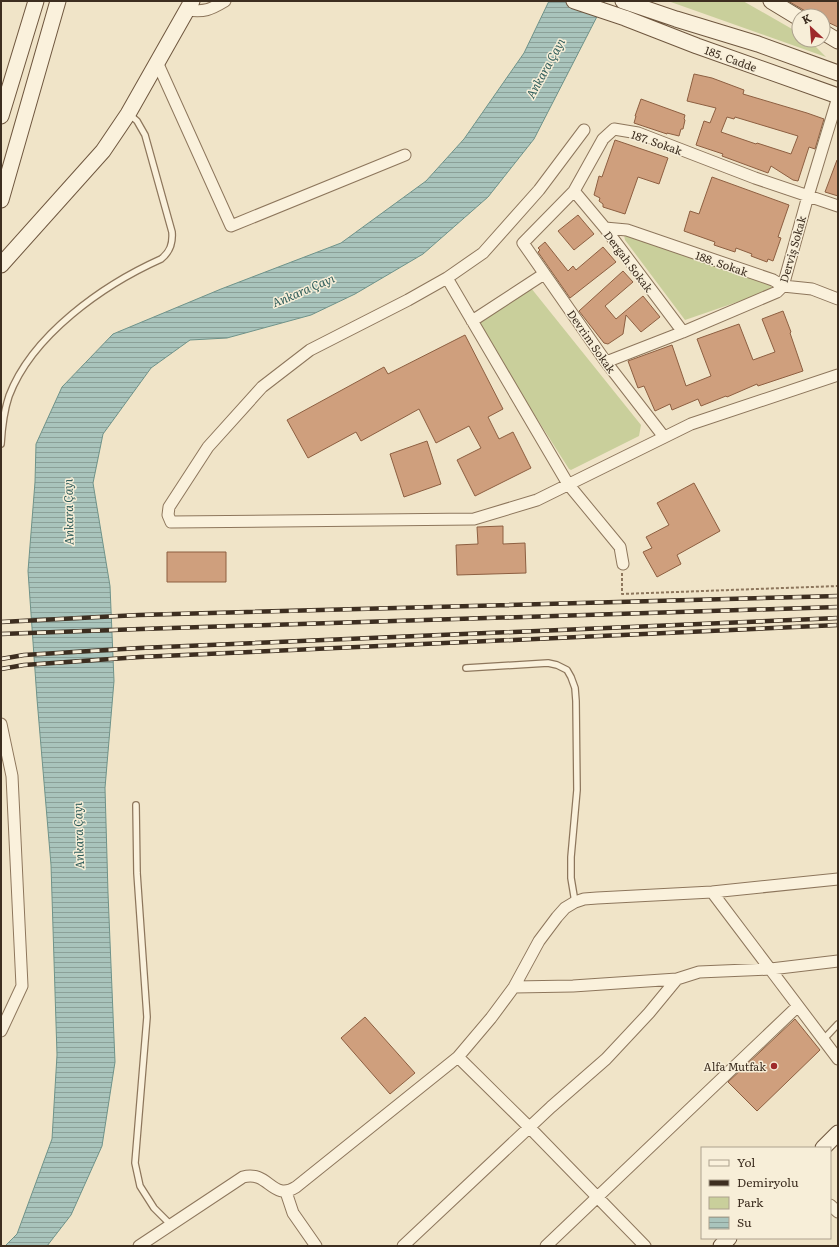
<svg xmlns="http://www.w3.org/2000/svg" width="839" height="1247" font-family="Literata,serif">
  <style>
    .park { fill: #c9cf9b }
    .water { fill: url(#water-rules); stroke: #6f938a }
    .building { fill: #cf9f7d; stroke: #8d5f41; fill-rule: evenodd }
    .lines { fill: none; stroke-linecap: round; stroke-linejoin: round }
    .lane-casing { stroke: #8d765c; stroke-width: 8 }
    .street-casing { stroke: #8d765c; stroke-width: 13 }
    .secondary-casing { stroke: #6f573f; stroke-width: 17 }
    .path { stroke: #8d765c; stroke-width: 2; stroke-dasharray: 3 2; stroke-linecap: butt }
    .lane { stroke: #faf1dc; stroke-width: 5.5 }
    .street { stroke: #faf1dc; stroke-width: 11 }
    .secondary { stroke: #faf1dc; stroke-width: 15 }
    .rail-casing { stroke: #3d2e20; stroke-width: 4.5 }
    .rail { stroke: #f7eed8; stroke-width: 3; stroke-dasharray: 9; stroke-linecap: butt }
    .poi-dot { fill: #9e2a2b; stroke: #f7eed8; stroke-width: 1.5 }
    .labels { text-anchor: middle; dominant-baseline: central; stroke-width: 3; stroke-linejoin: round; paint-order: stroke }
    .street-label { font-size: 11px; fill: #3d2e20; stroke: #f7eed8 }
    .poi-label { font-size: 11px; fill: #3d2e20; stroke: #f7eed8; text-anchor: end }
    .water-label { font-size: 12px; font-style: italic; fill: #2f5d5a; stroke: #f7eed8 }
  </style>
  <defs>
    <pattern id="water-rules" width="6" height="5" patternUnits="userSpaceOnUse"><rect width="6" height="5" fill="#a9c4bc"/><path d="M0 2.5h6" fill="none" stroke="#8ba098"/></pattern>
  </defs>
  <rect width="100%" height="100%" fill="#f0e4c8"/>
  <path class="park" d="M668,1H743L799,33V40H809L826,57Z
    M624,235L770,283L772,290L685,320L625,240Z
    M531,288L641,425L639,436L571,470L569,469L478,326L479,322Z"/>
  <path class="water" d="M549,1H605L534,139L488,197L423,254L355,294L311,315L227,338L190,340L151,368L103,434L93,483L110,586L114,681L105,788L108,893L115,1062L102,1146L71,1215L47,1246H5L17,1234L52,1139L57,1055L51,865L37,699L28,571L35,482L36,444L62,387L113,334L221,289L341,243L426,181L464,139L524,53Z"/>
  <path class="building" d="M788,1H838V27L823,20V16H814Z
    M694,74L712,78L744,90L743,94L807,113L824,119L815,149L809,147L798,181L793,180L771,166L768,173L722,156L723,154L696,145L704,121L710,123L716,108L687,101ZM727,117L734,119L735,117L798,136L791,154L757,143L756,144L721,132Z
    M641,99L685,115L684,119L685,120L683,129H681L679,136L667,133V134L634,123L636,116H635Z
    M615,140L668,158L659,184L638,177L625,214L603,207V204L599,201L600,198L594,195L599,176L602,177Z
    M837,160H838V196L825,192Z
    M712,177L789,205L778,237L781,238L773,261L768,259L767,262L751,256L752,254L736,248L735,252L714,245L715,242L684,231L690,211L699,214Z
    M578,215L594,234L574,250L558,231Z
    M545,242L568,271L573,266L576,270L603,247L616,262L570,298L538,252L540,250L538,248Z
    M623,271L633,282L605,306L616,319L643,296L660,317L641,332L626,315L623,334L608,344L604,343L579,311Z
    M783,311L791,332L790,333L803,371L758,386L757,384L727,397L726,396L701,406L698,399L672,410L670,404L655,411L644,386L638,388L628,361L672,345L686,386L711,376L697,339L739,324L753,360L775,352L762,319Z
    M465,335L503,409L488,417L499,439L513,432L531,468L475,496L457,460L481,448L469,426L436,443L419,409L361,441L356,432L308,458L287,420L384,367L388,374Z
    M427,441L441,484L404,497L390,454Z
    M694,483L720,531L677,555L681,564L657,577L643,552L652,548L646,537L669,525L657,503Z
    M503,526V544L525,543L526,573L457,575L456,545L478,544L477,527Z
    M167,552H226V582H167Z
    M365,1017L415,1073L390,1094L341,1038Z
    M795,1019L820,1050L757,1111L728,1082Z"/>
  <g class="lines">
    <g class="lane-casing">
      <path id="lane" d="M1,444C2,427 4,411 9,396C32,335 103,285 161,259C170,252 173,244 172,232L145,135L137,121L129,114
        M466,668L548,663L557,665L567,670L571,677L575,688L576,701L577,790L571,857V878L575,902
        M136,805L137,873L147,1017L135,1163L140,1186L154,1208L171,1225
        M823,1040L838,1024"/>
    </g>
    <g class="street-casing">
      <path id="street" d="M187,10C205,12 210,10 225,1
        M157,62L231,226L405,155
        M584,130L539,190L483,253L447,278L408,300L310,350L262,387L208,447L169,507L168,515L171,522L474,519L537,500L691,424L838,375
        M574,191L605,228L683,332
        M605,228L627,230L773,280L783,286L812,289L838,299
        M447,278L568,484L620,547L623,564
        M472,321L544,274
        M606,362L683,332L777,292L783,286L808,196L838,97
        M664,437L606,362L523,243L574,191L603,139L614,129L638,133L755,178L838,206
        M1,724L12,776L22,986L1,1031
        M712,892L838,1059
        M514,987L573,986L677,979L699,972L771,969L838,961
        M458,1057L530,1128L645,1246
        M286,1192L293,1213L316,1246
        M830,1205L838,1212
        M139,1246L243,1177C269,1170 272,1202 296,1187L458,1057L491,1018L514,987L539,941L557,917L565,908L575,902L584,899L597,898L712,892L838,879
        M403,1246L551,1107L606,1059L649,1013L677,979
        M546,1246L798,1006"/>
    </g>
    <g class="secondary-casing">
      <path id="secondary" d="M574,1L625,18L697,46L838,96
        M623,1L676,19L758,44L838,73
        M771,1L799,18
        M823,32L838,41
        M1,116L36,1
        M1,200L58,1
        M1,265L103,151L128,114L192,1
        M823,1148L838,1133
        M721,1246L729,1238"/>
    </g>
    <path class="path" d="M622,573V594L838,586"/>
    <use href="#lane" class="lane"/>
    <use href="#street" class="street"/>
    <use href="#secondary" class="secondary"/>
    <g class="rail-casing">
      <path id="rail" d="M1,622L139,615L838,596
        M1,634L141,629L838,607
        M1,659L24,655L140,648L838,618
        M1,669L24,665L140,657L838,625"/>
    </g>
    <use href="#rail" class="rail"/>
  </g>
  <circle class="poi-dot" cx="774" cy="1066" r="4"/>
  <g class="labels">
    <g class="street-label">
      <text transform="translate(731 58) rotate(20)">185. Cadde</text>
      <text transform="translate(657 142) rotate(19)">187. Sokak</text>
      <text transform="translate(792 249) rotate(-74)">Derviş Sokak</text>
      <text transform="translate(629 261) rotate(53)">Dergah Sokak</text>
      <text transform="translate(722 263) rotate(19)">188. Sokak</text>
      <text transform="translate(592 341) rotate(55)">Devrim Sokak</text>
    </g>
    <g class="poi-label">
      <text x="766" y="1066">Alfa Mutfak</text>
    </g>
    <g class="water-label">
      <text transform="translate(545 68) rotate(-61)">Ankara Çayı</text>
      <text transform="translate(303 290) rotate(-23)">Ankara Çayı</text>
      <text transform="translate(68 512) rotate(-91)">Ankara Çayı</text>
      <text transform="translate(78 836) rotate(-92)">Ankara Çayı</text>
    </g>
  </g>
  <rect width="839" height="1247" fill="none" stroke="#3d2e20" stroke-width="4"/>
  <rect x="701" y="1147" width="130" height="92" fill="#f7eed8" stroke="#ada18e"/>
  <rect x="709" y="1160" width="20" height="6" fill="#faf1dc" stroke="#ada18e"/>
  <text x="737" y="1167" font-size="12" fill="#3d2e20">Yol</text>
  <rect x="709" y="1180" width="20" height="6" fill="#3d2e20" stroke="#ada18e"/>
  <text x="737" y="1187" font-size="12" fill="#3d2e20">Demiryolu</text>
  <rect x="709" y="1197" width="20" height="12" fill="#c9cf9b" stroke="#ada18e"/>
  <text x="737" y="1207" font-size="12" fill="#3d2e20">Park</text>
  <rect x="709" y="1217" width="20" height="12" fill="url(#water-rules)" stroke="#ada18e"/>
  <text x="737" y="1227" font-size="12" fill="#3d2e20">Su</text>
  <g transform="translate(811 28) rotate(334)"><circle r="19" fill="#f7eed8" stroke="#ada18e"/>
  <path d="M0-3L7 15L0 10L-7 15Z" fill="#9e2a2b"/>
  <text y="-6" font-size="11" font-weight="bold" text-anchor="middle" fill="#3d2e20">K</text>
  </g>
</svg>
